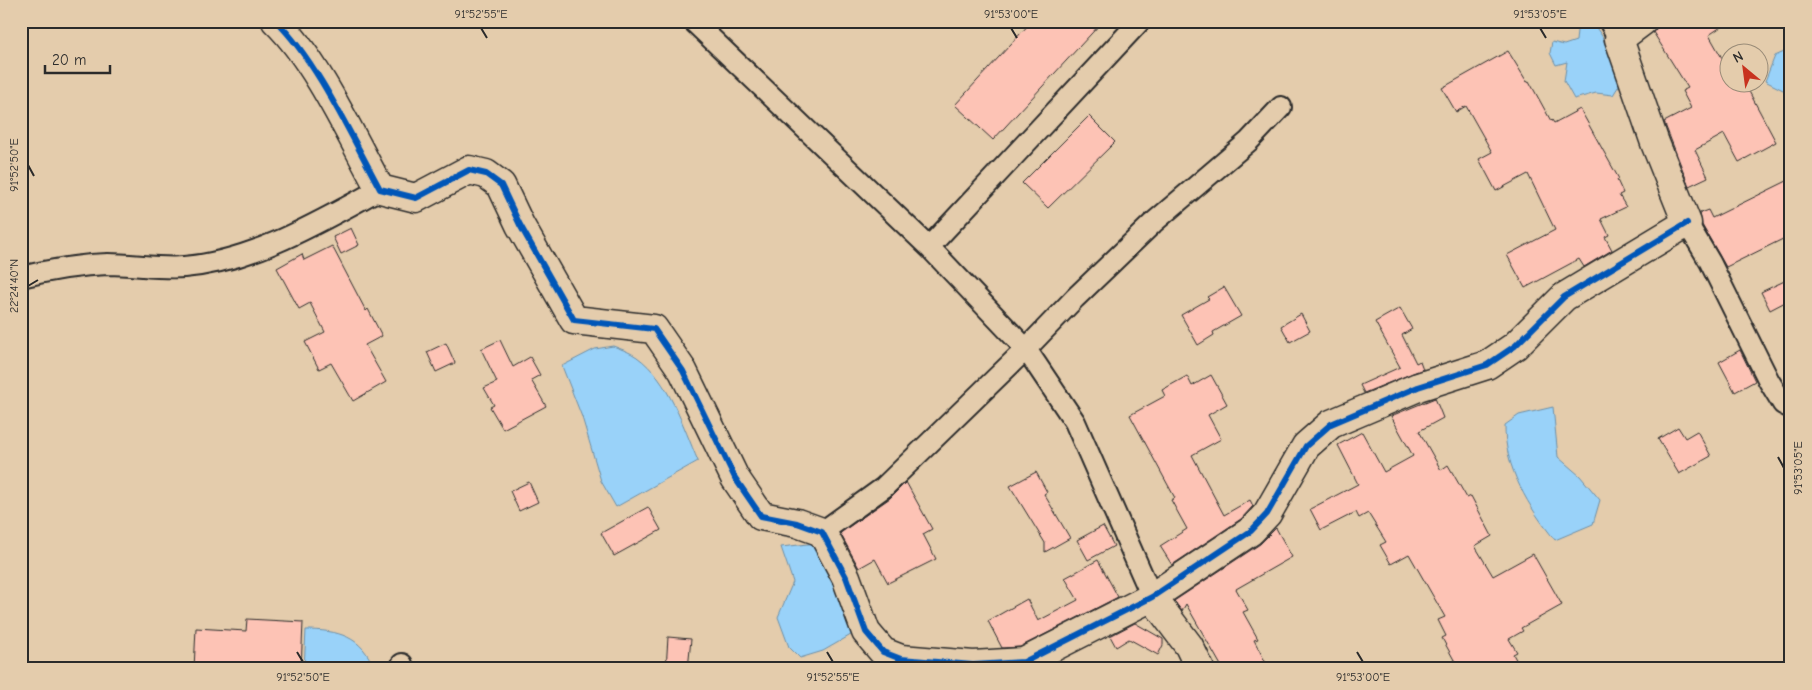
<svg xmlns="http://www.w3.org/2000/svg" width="1812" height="690" font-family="'Comic Neue',sans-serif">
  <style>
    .water { fill: #99d2f9; stroke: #6d8fa7 }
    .building { fill: #fdc3b5; stroke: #2b2b2b }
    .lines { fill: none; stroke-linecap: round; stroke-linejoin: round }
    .street-casing { stroke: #2b2b2b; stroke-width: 24 }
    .secondary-casing { stroke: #2b2b2b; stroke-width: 31 }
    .street { stroke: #e4ccac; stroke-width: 20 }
    .secondary { stroke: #e4ccac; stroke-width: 28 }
    .cycleway-casing { stroke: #e4ccac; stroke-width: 9 }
    .cycleway { stroke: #0057b8; stroke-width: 6 }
    .ticks { fill: none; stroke: #2b2b2b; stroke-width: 2 }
    .neatline { fill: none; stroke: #2b2b2b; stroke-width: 2 }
    .ticks-label { font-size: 12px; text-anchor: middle; fill: #2b2b2b }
  </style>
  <rect width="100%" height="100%" fill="#e4ccac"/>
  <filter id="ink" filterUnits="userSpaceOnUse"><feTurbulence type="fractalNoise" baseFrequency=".02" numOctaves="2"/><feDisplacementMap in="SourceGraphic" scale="10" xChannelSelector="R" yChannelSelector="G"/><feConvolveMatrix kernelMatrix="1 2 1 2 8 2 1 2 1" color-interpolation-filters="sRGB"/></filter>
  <g filter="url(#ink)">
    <path class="water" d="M1578,21L1592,22L1602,36L1620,84L1613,95L1596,93L1574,99L1564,81L1567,62L1556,65L1550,53L1552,42L1564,45L1576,41Z
      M1791,49V94L1765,81L1775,56Z
      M613,346C621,349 630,352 637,357C669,380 683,426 698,461L616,507L601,481L582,417L562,366L595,349Z
      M1553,407L1558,457L1580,476L1600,500L1593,524L1555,540C1529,508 1504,467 1505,425L1519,415Z
      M817,543L856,632L823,651L800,658L789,647L778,617L793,582L781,547Z
      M306,630C337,630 363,636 374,669H304Z"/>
    <path class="building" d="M1032,21H1103L993,140L955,105Z
      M1664,21H1730L1709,35L1730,72V82H1744L1776,142L1739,162L1724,134L1695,150L1708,177L1689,186L1664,122L1691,108L1682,91L1688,88L1653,32Z
      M1508,51L1527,82L1529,81L1551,121L1552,120L1554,123L1580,109L1619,179L1617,180L1623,193L1619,195L1626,207L1601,219L1609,235L1605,237L1612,250L1584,267L1579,259L1525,288L1507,255L1555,230L1528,174L1496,191L1479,159L1492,152L1466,106L1456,112L1442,88Z
      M1089,116L1115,142L1048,208L1022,183Z
      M1791,179V235L1726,267L1702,225L1700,213L1708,210L1712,218Z
      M351,228L359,245L341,254L333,237Z
      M332,246L366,311L368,309L382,336L365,345L386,382L353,401L331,363L319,369L305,342L325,332L310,303L299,309L277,268L302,254L304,260Z
      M1791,278V299L1770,310L1761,292Z
      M1224,287L1241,316L1213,332L1214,335L1198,345L1181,315L1209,299L1207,297Z
      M1400,308L1412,329L1402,335L1416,363L1420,361L1423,369L1364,393L1360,385L1400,367L1375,322Z
      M1301,314L1310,331L1290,342L1281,326Z
      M500,340L513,367L530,357L540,375L531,380L546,406L503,429L490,407L494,405L484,388L497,382L481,349Z
      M446,343L455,363L436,372L427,352Z
      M1740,350L1755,381L1735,392L1719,362Z
      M1211,375L1227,404L1208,415L1221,439L1192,455L1224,515L1250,500L1253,506L1241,519L1172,565L1160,546L1187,529L1171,500L1175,498L1130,415L1165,396L1162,390L1187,376L1192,386Z
      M1435,398L1443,418L1419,431L1441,470L1448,465L1467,498L1471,496L1492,536L1475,546L1493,576L1533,554L1562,605L1521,628L1523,631L1509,639L1517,652L1513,654L1521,669H1459L1442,638L1446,636L1438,620L1445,617L1409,554L1391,564L1380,545L1386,542L1368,513L1359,518L1356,512L1321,530L1310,509L1358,484L1338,445L1362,432L1384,472L1413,456L1391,416Z
      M1678,427L1685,438L1697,431L1711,456L1679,474L1658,439Z
      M1036,472L1047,492L1044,494L1070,538L1045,552V543L1010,486Z
      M529,482L538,502L519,511L510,491Z
      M906,482L932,529L923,534L936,559L888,583L875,559L859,568L840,533L890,498Z
      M648,507L661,530L614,556L601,533Z
      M1103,526L1114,546L1088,560L1077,540Z
      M1276,528L1292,557L1236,589L1248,610L1243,612L1258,639L1254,640L1269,669H1223L1186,604L1182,611L1174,601L1260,544Z
      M1098,560L1118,597L1020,647L1002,648L988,621L1027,599L1038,621L1078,600L1065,578Z
      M247,619L303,622L301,669H194L196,628L246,631Z
      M1135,623L1163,639V645L1158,655L1129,639L1116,647L1110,636Z
      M668,637L691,639L688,669H666Z"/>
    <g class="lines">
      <g class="street-casing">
        <path id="street" d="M693,21L929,247
          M1140,21L929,247L1026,349L1075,422L1152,597
          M1609,21L1619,39
          M1687,223L1710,262L1769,381L1783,404L1791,408
          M21,277C50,270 78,265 108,264C133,264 159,269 184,267C254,261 319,222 380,189
          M822,532L883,488L1026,349L1075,298L1153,223L1249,141L1281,107
          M402,669V664"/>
      </g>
      <g class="secondary-casing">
        <path id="secondary" d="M276,21C317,61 352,138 380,189L416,198L469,170L486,174L501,185L520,225L574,320L654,329L683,371L735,478L761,516L797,523L822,532L846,577L866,632L883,652L901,659L973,665L1024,662L1152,597L1251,531L1267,514L1306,446L1331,424L1418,387L1487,365L1515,346L1564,297L1687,223L1655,143L1619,39L1643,21
          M1152,597L1189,646L1200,669"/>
      </g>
      <use href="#street" class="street"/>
      <use href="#secondary" class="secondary"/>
      <g class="cycleway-casing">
        <path id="cycleway" d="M276,21C317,61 352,138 380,189L416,198L469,170L486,174L501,185L520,225L574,320L654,329L683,371L735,478L761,516L797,523L822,532L846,577L866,632L883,652L901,659L973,665L1024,662L1152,597L1251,531L1267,514L1306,446L1331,424L1418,387L1487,365L1515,346L1564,297L1687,223"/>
      </g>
      <use href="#cycleway" class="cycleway"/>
    </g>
  </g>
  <path class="ticks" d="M481,28L487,38M1011,28L1017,38M1540,28L1546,38M28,165L34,176M28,286L38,280M1778,457L1784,468M297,652L303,662M827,652L833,662M1357,652L1363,662"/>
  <rect width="1812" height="690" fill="none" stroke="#e4ccac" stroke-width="55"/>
  <g transform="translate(1744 68) rotate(331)"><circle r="24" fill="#e4ccac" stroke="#9a8c78"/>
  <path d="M0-4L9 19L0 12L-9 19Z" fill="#c8321e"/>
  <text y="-8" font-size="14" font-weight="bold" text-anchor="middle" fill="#2b2b2b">N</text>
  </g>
  <path d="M45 65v8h65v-8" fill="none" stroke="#2b2b2b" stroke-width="2.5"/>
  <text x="52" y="65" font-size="15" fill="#2b2b2b" stroke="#e4ccac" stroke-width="4" paint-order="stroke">20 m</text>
  <rect x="28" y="28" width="1756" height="634" class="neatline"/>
  <g class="ticks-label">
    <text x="481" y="18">91°52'55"E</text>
    <text x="1011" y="18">91°53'00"E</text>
    <text x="1540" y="18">91°53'05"E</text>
    <text transform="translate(14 165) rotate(-90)" y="4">91°52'50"E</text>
    <text transform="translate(14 286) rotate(-90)" y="4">22°24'40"N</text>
    <text transform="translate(1798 468) rotate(-90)" y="4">91°53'05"E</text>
    <text x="303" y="681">91°52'50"E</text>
    <text x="833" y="681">91°52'55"E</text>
    <text x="1363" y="681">91°53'00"E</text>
  </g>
</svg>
